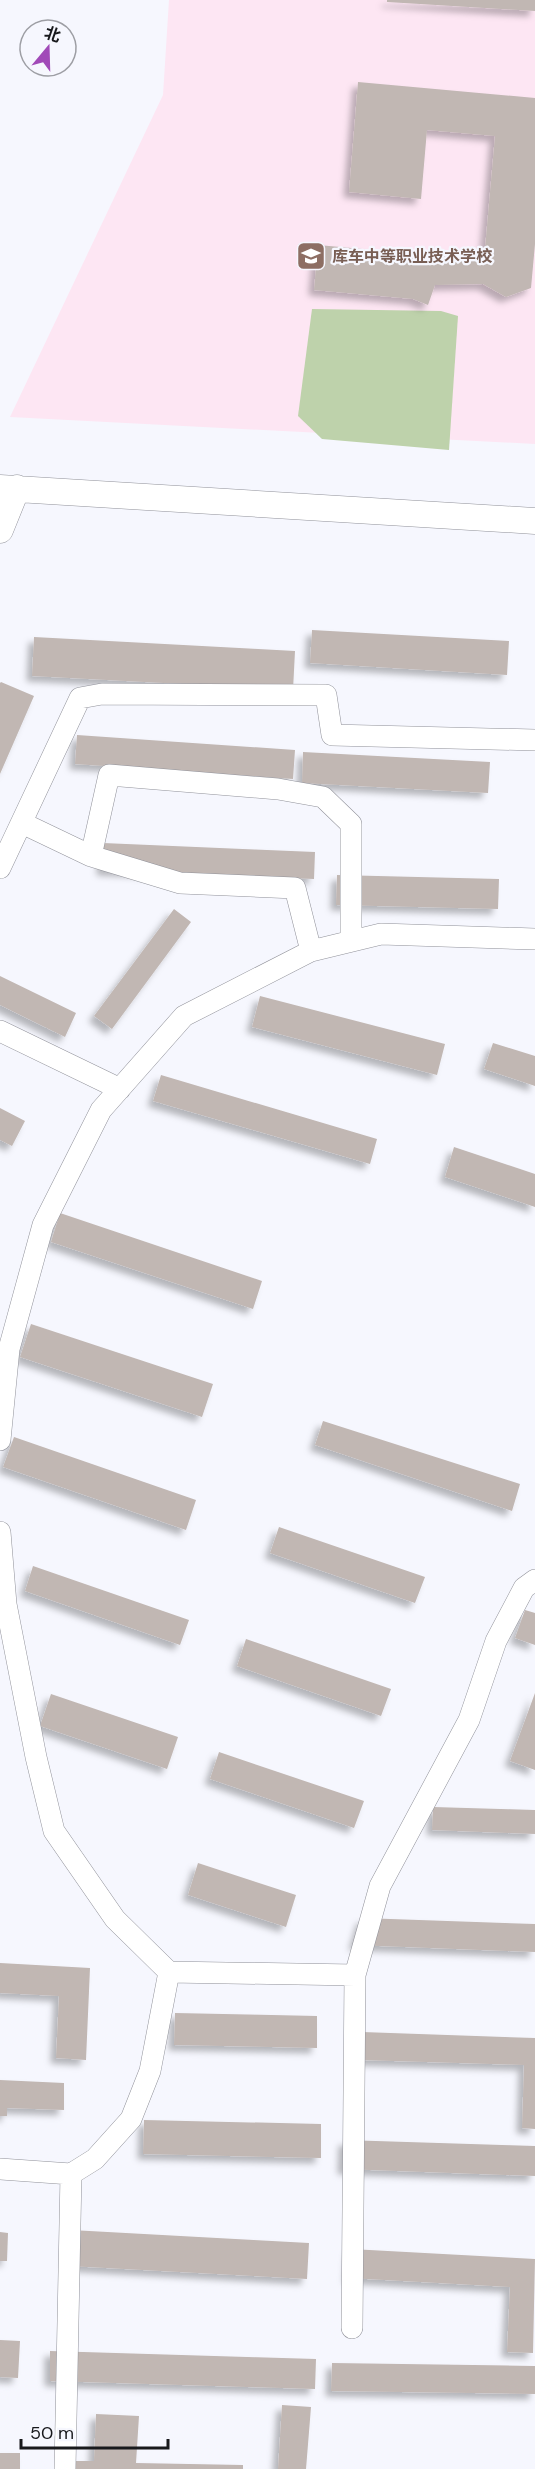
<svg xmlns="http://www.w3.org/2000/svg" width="535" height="2469" font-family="'DM Sans','Noto Sans SC',sans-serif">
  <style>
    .education { fill: #fde6f3 }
    .green { fill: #bed2ab }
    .building { fill: #c1b7b3; filter: url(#shadow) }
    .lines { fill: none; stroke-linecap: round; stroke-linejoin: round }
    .minor-casing { stroke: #91929a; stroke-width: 22 }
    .tertiary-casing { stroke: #91929a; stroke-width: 27 }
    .minor { stroke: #fff; stroke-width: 21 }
    .tertiary { stroke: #fff; stroke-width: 26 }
    .labels { text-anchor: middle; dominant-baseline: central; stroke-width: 4.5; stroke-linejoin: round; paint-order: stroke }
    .education-label { font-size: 16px; font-weight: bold; fill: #785e54; stroke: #f6f7fe; text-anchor: start }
  </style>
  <defs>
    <filter id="shadow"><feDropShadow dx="-5.5" dy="5.5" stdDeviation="3" flood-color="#0004"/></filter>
  </defs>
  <rect width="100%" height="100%" fill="#f6f7fe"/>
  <path class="education" d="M169,0H535V444L10,417L163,95Z"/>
  <path class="green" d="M312,309L441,311L458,316L449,450L322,439L298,416Z"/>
  <path class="building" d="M387,0H535V11L387,2Z
    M358,82L535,98V244L531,288L506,297L483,284L435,285L428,305L413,299L314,290L318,245L484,260L495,136L427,130L421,199L349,192Z
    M312,630L509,641L507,675L310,663Z
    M34,637L295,651L293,690L32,676Z
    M1,682L34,696L0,774V683Z
    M77,735L295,750L293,779L75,764Z
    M303,752L490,762L488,793L302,783Z
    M103,843L315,852L314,879L102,870Z
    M337,875L499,879L498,909L336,905Z
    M174,909L191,922L112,1029L94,1016Z
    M0,976L76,1013L65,1037L0,1005Z
    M260,996L445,1044L437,1075L252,1027Z
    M493,1043L535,1056V1086L484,1069Z
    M161,1075L377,1139L370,1164L153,1101Z
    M0,1108L25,1121L12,1146L0,1140Z
    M454,1147L535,1174V1207L445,1177Z
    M60,1213L262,1281L253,1309L51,1242Z
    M31,1324L213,1384L202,1417L20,1357Z
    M323,1421L520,1484L512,1511L315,1445Z
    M14,1437L196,1500L186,1530L3,1467Z
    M279,1527L425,1577L415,1603L270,1553Z
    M33,1566L189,1620L180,1645L25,1591Z
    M525,1610L535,1613V1645L515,1638Z
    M246,1639L391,1689L381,1716L237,1666Z
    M535,1693V1770L510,1761Z
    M51,1694L178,1737L167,1769L40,1726Z
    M219,1752L364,1801L354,1828L210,1779Z
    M433,1807L535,1810V1834L432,1830Z
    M198,1863L296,1895L286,1927L188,1895Z
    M362,1918L535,1924V1952L354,1945Z
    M0,1963L90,1968L86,2060L56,2058L59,1996L0,1993Z
    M175,2013L317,2016V2048L174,2045Z
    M362,2032L535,2038V2129L522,2128L524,2065L361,2060Z
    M0,2080L64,2083V2110L7,2108V2116H0Z
    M144,2120L321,2124V2158L143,2154Z
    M344,2140L535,2146V2176L343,2169Z
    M71,2230L309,2243L307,2279L69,2266Z
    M0,2232L8,2233L7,2261H0Z
    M351,2249L535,2259L533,2353L507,2352L510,2287L349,2278Z
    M0,2340L20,2341L18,2378L0,2377Z
    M50,2351L316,2359L315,2389L50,2381Z
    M332,2363L535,2366V2394L331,2391Z
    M282,2405L311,2407L306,2469H278Z
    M96,2414L139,2416L136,2463L243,2465V2469H74V2461H94Z
    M0,2453H20V2469H0Z"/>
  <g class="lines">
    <g class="minor-casing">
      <path id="minor" d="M22,823L91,856L109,775L278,789L323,797L351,824V941
        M91,856L180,883L295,888L311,951
        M0,868L80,698L102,694L326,695L332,735L535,740
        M0,1031L120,1089
        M0,1440L9,1349L43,1225L101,1110L184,1016L311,951L381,934L535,939
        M0,1532L6,1604L36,1757L54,1831L115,1919L169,1972
        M355,1975L380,1886L469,1720L496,1641L524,1588L535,1580
        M0,2169L71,2174L95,2159L131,2119L150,2071L169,1972L355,1975L352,2328
        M65,2469L71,2174"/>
    </g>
    <g class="tertiary-casing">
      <path id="tertiary" d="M0,488L535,521
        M0,530L17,488"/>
    </g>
    <use href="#minor" class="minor"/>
    <use href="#tertiary" class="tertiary"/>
  </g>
  <defs>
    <g id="school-square" transform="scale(1.5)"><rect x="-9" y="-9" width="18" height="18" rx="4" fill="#8d6e63" stroke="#f6f7fe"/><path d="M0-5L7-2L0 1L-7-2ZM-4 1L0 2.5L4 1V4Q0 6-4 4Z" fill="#fff"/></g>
  </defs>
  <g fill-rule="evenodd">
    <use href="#school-square" x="311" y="256"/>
  </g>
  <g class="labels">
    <g class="education-label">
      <text x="332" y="256">库车中等职业技术学校</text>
    </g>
  </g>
  <g transform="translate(48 48) rotate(19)"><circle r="28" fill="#f6f7fe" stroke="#9d9ea4" stroke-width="1.5"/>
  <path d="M0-4.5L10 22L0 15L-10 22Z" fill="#a14ab8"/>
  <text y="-9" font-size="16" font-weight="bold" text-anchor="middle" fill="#18191c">北</text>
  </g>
  <path d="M21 2439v9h147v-9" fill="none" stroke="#18191c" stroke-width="3"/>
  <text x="30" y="2439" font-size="18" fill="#18191c" stroke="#f6f7fe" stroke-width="4.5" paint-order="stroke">50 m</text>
</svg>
